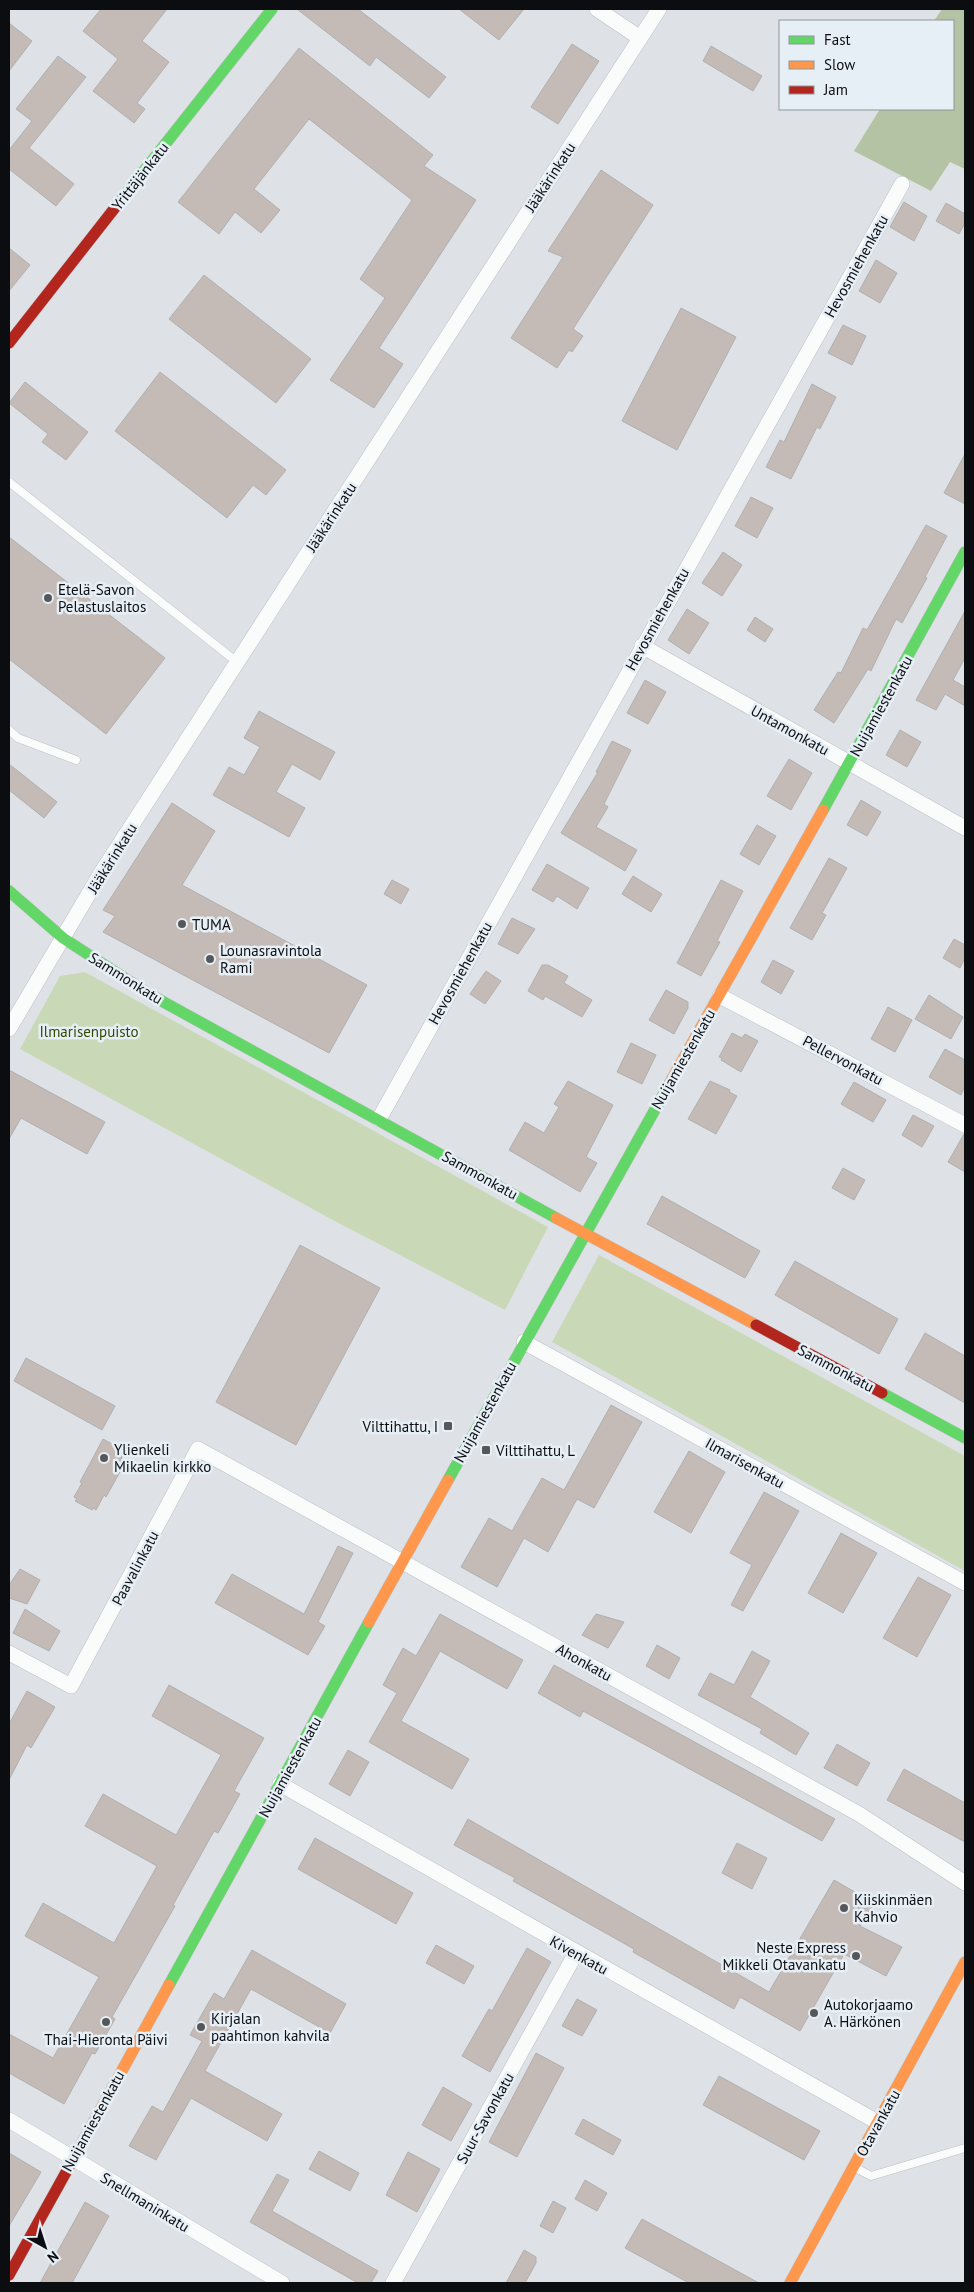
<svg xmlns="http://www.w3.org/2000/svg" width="974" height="2292" font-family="'PT Sans',sans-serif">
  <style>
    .green { fill: #c9d9b8 }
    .forest { fill: #b4c3a3 }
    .building { fill: #c4bab6; stroke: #b0b0b1 }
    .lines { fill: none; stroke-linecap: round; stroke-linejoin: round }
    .lane-casing { stroke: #bdc0c3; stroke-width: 9 }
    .street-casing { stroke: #bdc0c3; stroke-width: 16 }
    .fast-casing { stroke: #bdc0c3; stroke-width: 12 }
    .slow-casing { stroke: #bdc0c3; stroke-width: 12 }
    .jam-casing { stroke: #bdc0c3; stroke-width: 12 }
    .lane { stroke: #fafbfb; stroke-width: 8 }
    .street { stroke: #fafbfb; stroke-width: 15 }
    .fast { stroke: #63d668; stroke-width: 11 }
    .slow { stroke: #ff974d; stroke-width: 11 }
    .jam { stroke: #b3261e; stroke-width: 11 }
    .poi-dot { fill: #55585b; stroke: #e7eff6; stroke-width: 2 }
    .labels { text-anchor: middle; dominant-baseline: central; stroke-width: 5; stroke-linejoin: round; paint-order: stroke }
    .street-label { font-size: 15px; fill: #0b0d10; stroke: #e7eff6 }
    .poi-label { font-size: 15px; fill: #0b0d10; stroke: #e7eff6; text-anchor: start }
    .park-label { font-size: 15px; fill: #324700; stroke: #e7eff6 }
  </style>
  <rect width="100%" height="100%" fill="#dee2e6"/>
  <path class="green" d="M85,972L548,1227L505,1310L331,1219L20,1049L60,976Z
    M599,1255L965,1456V1571L552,1342Z"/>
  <path class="forest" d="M942,9H965V169L950,162L931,191L854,151L880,109H953V21H934Z"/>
  <path class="building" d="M101,9H167L142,41L169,62L137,103L145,109L134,123L93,91L118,59L83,31Z
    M297,9H358L446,77L429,98L376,57L370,66Z
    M459,9H524L499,40Z
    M9,23L32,41L9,71Z
    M572,44L599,61L558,124L531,107Z
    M711,46L762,76L753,91L703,61Z
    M299,48L433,155L424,166L476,200L379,348L403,364L374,408L330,380L385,298L360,279L412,200L309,119L254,189L280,210L261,233L235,212L219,234L178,202Z
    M58,56L86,77L29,148L74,184L56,206L9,169V150L32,121L16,109Z
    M601,170L653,205L573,329L583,336L572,352L569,350L557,368L511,338L563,257L548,251Z
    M904,202L927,216L914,241L890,227Z
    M946,203L965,214V223L959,234L936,221Z
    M9,248L30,265L9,291Z
    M876,260L897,273L880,303L859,291Z
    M204,275L311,359L276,403L169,319Z
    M681,308L736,337L677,450L622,421Z
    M843,325L866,336L852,365L828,353Z
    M160,372L286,470L266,495L253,485L227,518L115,431Z
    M25,382L88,432L66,460L42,442L48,434L9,403Z
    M812,384L836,397L820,429L817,427L791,479L766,467L780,440L784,442Z
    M965,454V504L944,493Z
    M751,497L773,508L757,538L735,526Z
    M926,525L947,536L925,577L927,578L902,623L896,619L871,671L868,669L834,723L814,710L838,672L841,673L863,628L867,630Z
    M9,537L165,658L106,734L9,659Z
    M723,552L742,565L722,596L702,583Z
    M687,609L709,623L689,654L668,640Z
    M965,611V658L953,680L965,687V706L945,694L936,710L916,700Z
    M755,617L773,629L765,642L747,630Z
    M645,680L666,692L648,724L627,713Z
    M259,711L335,752L320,780L292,764L276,792L305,808L289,837L213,795L229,767L244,775L260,747L244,738Z
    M900,730L921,742L907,767L886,755Z
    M612,741L631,750L604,804L608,807L596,827L637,850L625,871L561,833L598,772H596Z
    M789,759L812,773L791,810L767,796Z
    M9,764L57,802L44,818L9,790Z
    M861,800L881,812L867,836L847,825Z
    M172,803L215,831L182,885L367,985L329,1053L103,932L115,916L103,910Z
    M757,825L776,836L759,865L740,854Z
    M829,858L847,868L822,913L826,915L812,940L790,928Z
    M547,864L589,888L577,909L557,896L553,902L532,890Z
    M633,876L662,894L651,912L622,894Z
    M392,880L409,889L401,904L384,894Z
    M721,880L743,891L717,941L720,942L701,976L677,963Z
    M512,918L535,929L518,954L498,944Z
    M954,939L965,945V958L960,968L943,958Z
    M773,960L794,971L781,994L761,982Z
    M542,965H548L568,976L564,983L592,1000L582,1017L545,996L543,1000L528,991Z
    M486,971L501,981L485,1004L470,994Z
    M666,990L688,1002V1008L674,1034L649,1020Z
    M929,995L963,1017L951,1039L915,1019Z
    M888,1007L912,1020L895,1052L871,1039Z
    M732,1033L742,1038L745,1034L758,1041L741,1072L721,1060L722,1058L719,1057Z
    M631,1043L656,1055L642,1084L617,1072Z
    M945,1049L965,1060V1086L961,1095L929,1077Z
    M9,1070L105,1122L87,1154L21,1118L9,1139Z
    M568,1081L613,1105L586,1157L597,1163L580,1192L509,1150L525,1122L544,1133L559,1107L554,1104Z
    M710,1081L730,1090L729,1092L737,1096L716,1134L688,1119Z
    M854,1082L886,1100L873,1122L841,1104Z
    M913,1115L934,1126L922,1147L902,1135Z
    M964,1134H965V1172L948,1162Z
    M843,1168L865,1180L854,1200L832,1188Z
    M662,1196L760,1251L745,1278L647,1224Z
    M300,1245L380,1288L296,1445L216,1402Z
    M795,1261L898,1319L879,1354L775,1295Z
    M925,1333L965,1356V1403L905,1369Z
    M26,1358L115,1406L102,1430L14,1381Z
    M611,1405L642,1422L594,1508L577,1499L548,1552L524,1538L497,1587L461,1567L489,1518L512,1531L542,1478L564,1490Z
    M103,1439L125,1451L120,1461L122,1462L119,1469L121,1470L106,1497L104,1495L96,1510L93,1508L92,1510L75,1501L77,1499L74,1497L82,1483L80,1482Z
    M689,1451L725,1472L691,1533L654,1512Z
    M764,1492L799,1511L743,1611L731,1605L752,1565L730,1553Z
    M841,1533L877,1553L843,1613L808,1593Z
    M338,1546L353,1553L318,1622L325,1626L308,1655L215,1603L232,1574L304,1614Z
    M20,1569L40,1580L27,1604L9,1598V1585Z
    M918,1577L951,1595L917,1657L883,1638Z
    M25,1609L60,1631L49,1651L13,1633Z
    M440,1614L523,1660L507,1689L440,1651L401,1721L469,1759L452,1789L369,1742L397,1693L383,1685L403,1648L416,1656Z
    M596,1614L624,1622L608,1648L582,1635Z
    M657,1645L680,1658L669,1679L646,1666Z
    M752,1651L770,1661L750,1697L809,1733L796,1755L760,1733L762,1729L698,1695L710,1673L734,1685Z
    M554,1665L835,1819L822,1841L583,1711L580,1717L538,1693Z
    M169,1685L264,1738L234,1791L240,1794L218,1833L214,1831L173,1905L175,1906L112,2017L115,2019L95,2054L92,2053L64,2104L9,2073V2034L53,2058L99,1977L25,1936L43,1903L114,1943L157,1866L85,1826L103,1794L176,1835L221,1755L152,1716Z
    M27,1691L55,1707L31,1748L27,1745L9,1780V1724Z
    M837,1744L870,1763L857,1786L824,1768Z
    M348,1750L369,1762L350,1796L329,1784Z
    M904,1769L965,1803V1842L887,1800Z
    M468,1819L769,1992L834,1880L874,1903L860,1926L902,1947L886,1976L844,1954L800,2031L740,1997L734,2009L633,1952L634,1949L513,1881L515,1878L454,1845Z
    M315,1838L413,1893L396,1924L298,1869Z
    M737,1843L767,1858L752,1889L722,1873Z
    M436,1945L474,1966L464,1984L426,1963Z
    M527,1948L551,1962L490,2072L462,2056L489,2009L492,2011Z
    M252,1950L346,2004L330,2033L251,1989L205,2071L282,2114L267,2141L191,2098L156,2160L129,2146L152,2106L163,2112L202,2041L190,2035L214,1993L224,1999Z
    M577,1999L597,2010L582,2036L562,2026Z
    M536,2053L564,2068L517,2157L489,2142Z
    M719,2076L820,2131L804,2160L703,2105Z
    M443,2087L472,2104L451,2141L422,2125Z
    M583,2119L621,2140L613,2155L575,2134Z
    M319,2151L359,2173L350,2191L309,2169Z
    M408,2152L440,2169L417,2212L386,2195Z
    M9,2153L41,2172L9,2226Z
    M277,2174L289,2180L272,2211L378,2271L371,2283H358L250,2222Z
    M585,2180L607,2193L597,2211L575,2199Z
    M553,2201L566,2208L553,2233L540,2226Z
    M85,2202L109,2216L72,2283H40Z
    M642,2219L759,2283H689L625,2248Z
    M524,2250L536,2257V2263L525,2283H506Z"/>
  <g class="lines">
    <g class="lane-casing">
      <path id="lane" d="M9,482L237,662
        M9,730L18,738L76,760
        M854,2167L871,2176L965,2148"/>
    </g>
    <g class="street-casing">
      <path id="street" d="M597,9L640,38
        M642,646L965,828
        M720,996L965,1125
        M9,1029L101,873L659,9
        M379,1119L902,184
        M524,1342L965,1583
        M9,1653L71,1686L198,1449L859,1814L965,1883
        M280,1784L879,2123
        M9,2120L282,2283
        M393,2283L576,1953"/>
    </g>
    <g class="fast-casing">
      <path id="fast" d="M121,200L272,9
        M823,810L965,552
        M9,891L63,938L149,994L556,1218
        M882,1393L965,1438
        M448,1480L667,1088
        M169,1985L369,1622"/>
    </g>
    <g class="slow-casing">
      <path id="slow" d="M667,1088L823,810
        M556,1218L756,1325
        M369,1622L448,1480
        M70,2165L169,1985
        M790,2283L965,1962"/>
    </g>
    <g class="jam-casing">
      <path id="jam" d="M9,343L121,200
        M756,1325L882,1393
        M9,2275L70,2165"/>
    </g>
    <use href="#lane" class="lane"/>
    <use href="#street" class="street"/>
    <use href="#fast" class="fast"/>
    <use href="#slow" class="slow"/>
    <use href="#jam" class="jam"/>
  </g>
  <g class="poi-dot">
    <circle cx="48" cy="598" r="5"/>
    <circle cx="182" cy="924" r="5"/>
    <circle cx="210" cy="959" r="5"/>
    <rect x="443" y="1421" width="10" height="10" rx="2.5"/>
    <rect x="481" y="1445" width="10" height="10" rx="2.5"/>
    <circle cx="104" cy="1458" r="5"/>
    <circle cx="844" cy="1908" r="5"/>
    <circle cx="856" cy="1956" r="5"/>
    <circle cx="814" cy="2013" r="5"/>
    <circle cx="106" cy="2022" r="5"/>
    <circle cx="201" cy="2027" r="5"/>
  </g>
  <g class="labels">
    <g class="street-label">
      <text transform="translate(140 176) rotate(-52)">Yrittäjänkatu</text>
      <text transform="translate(550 177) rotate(-57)">Jääkärinkatu</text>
      <text transform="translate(856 266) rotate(-61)">Hevosmiehenkatu</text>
      <text transform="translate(331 517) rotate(-57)">Jääkärinkatu</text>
      <text transform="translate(657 619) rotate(-61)">Hevosmiehenkatu</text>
      <text transform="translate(881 706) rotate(-61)">Nuijamiestenkatu</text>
      <text transform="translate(790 730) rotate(29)">Untamonkatu</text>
      <text transform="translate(112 858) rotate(-58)">Jääkärinkatu</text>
      <text transform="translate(460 973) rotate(-61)">Hevosmiehenkatu</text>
      <text transform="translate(126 978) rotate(32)">Sammonkatu</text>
      <text transform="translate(683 1059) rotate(-60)">Nuijamiestenkatu</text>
      <text transform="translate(843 1060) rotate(28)">Pellervonkatu</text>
      <text transform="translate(480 1175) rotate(29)">Sammonkatu</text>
      <text transform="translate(836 1368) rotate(28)">Sammonkatu</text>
      <text transform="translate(485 1412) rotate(-61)">Nuijamiestenkatu</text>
      <text transform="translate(745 1463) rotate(29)">Ilmarisenkatu</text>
      <text transform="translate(135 1568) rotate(-62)">Paavalinkatu</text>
      <text transform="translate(584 1662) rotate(29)">Ahonkatu</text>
      <text transform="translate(290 1767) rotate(-61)">Nuijamiestenkatu</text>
      <text transform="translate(579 1955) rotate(29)">Kivenkatu</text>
      <text transform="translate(485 2118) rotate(-61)">Suur-Savonkatu</text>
      <text transform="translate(93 2121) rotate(-61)">Nuijamiestenkatu</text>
      <text transform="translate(878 2123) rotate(-61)">Otavankatu</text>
      <text transform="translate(145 2202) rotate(31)">Snellmaninkatu</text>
    </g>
    <g class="poi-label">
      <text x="58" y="589">Etelä-Savon<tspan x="58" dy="17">Pelastuslaitos</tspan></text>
      <text x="192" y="924">TUMA</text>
      <text x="220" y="950">Lounasravintola<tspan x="220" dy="17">Rami</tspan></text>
      <text x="438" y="1426" text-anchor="end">Vilttihattu, I</text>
      <text x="114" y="1449">Ylienkeli<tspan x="114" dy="17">Mikaelin kirkko</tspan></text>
      <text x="496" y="1450">Vilttihattu, L</text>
      <text x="854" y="1899">Kiiskinmäen<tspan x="854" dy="17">Kahvio</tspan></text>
      <text x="846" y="1947" text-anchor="end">Neste Express<tspan x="846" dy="17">Mikkeli Otavankatu</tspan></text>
      <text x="824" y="2004">Autokorjaamo<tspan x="824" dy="17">A. Härkönen</tspan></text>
      <text x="211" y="2018">Kirjalan<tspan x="211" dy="17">paahtimon kahvila</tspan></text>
      <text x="106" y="2039" text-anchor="middle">Thai-Hieronta Päivi</text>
    </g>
    <g class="park-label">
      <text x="89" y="1031">Ilmarisenpuisto</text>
    </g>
  </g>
  <rect width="974" height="2292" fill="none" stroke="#0b0d10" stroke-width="20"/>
  <rect x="779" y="20" width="175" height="90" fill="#e7eff6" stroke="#8f959a"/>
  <rect x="789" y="36" width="25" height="8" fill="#63d668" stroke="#8f959a"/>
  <text x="824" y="45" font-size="15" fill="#0b0d10">Fast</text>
  <rect x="789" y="61" width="25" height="8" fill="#ff974d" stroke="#8f959a"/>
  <text x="824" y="70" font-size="15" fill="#0b0d10">Slow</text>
  <rect x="789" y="86" width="25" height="8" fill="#b3261e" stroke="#8f959a"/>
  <text x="824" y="95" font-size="15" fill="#0b0d10">Jam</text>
  <g transform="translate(45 2247) rotate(141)" stroke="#e7eff6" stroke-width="4" paint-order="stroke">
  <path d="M0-4L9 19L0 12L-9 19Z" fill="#0b0d10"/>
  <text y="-8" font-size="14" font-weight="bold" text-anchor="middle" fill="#0b0d10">N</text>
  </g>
</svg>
